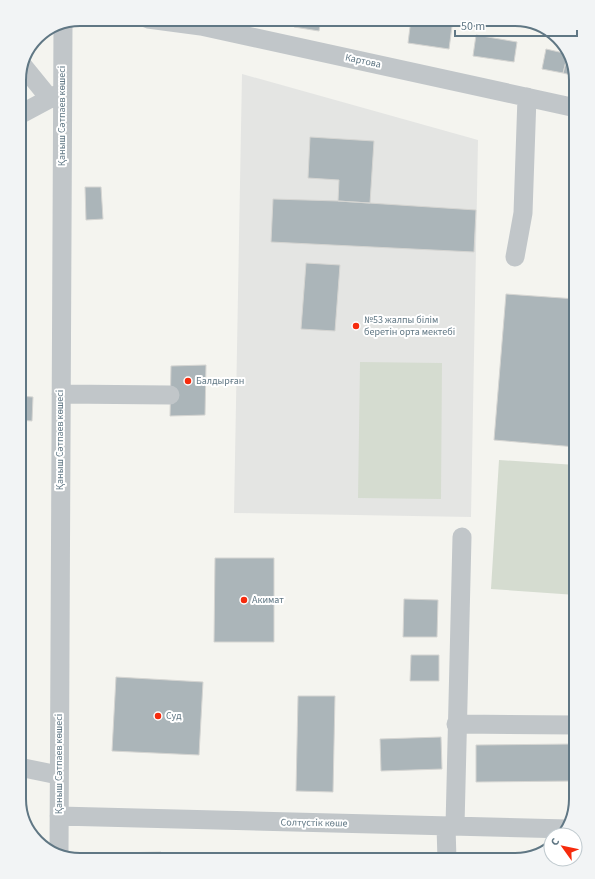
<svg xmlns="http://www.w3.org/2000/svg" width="595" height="879" font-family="'Source Sans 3',sans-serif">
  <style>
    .built { fill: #e4e5e3 }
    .green { fill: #d5dcd0 }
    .building { fill: #abb5b9; stroke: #d5d5d2 }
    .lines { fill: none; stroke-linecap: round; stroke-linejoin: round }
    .minor { stroke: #c1c6c9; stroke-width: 19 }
    .poi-dot { fill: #f62b0d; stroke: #fff; stroke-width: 1.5 }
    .labels { text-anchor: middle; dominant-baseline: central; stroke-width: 4; stroke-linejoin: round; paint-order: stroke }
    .street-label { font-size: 10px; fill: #607784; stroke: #fff }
    .poi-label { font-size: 10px; fill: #607784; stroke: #fff; text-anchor: start }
    .rim { fill: none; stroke: #607784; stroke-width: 2 }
  </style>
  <rect width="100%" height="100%" fill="#f4f4ef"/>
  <path class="built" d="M242,74L478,140L471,517L234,513Z"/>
  <path class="green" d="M360,362L442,363L441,499L358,498Z
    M499,460L576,465V595L491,589Z"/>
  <path class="building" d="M295,19H321L319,31L294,27Z
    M411,19H453L449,49L408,43Z
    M476,35L517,42L514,62L473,56Z
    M546,49L568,54L563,73L542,69Z
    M568,54H569L575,76L563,73Z
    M310,137L374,141L370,203L338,201L339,180L308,178Z
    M85,187H101L103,219L86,220Z
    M273,199L338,201L476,210L474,252L271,242Z
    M306,263L340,265L335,331L301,329Z
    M506,294L576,299V447L494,440Z
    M206,365L205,415L170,416L171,366Z
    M19,396L33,397L32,421L19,420Z
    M215,558H274V642H214Z
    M404,599L438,600L437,637H403Z
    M411,655H439V681H410Z
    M116,677L203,682L199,755L112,751Z
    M298,696H335L333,792L296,791Z
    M441,737L442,769L381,771L380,739Z
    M576,744V781L476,782V745Z
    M161,852V860H117V853Z"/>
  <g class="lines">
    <path class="minor" d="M148,19L201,26L576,108
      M24,67L50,99
      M19,115L62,92
      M515,257L523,213L527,97
      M61,394L170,395
      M456,724L576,725
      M19,767L58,775
      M59,816L568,829
      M446,826L447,860
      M455,826L462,537
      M59,854L63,26"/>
  </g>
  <g class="poi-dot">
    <circle cx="356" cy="326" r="4"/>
    <circle cx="188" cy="381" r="4"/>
    <circle cx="244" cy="600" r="4"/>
    <circle cx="158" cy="716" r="4"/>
  </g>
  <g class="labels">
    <g class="street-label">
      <text transform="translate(363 61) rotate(12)">Картова</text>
      <text transform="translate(62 116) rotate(-90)">Қаныш Сәтпаев көшесі</text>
      <text transform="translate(60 440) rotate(-90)">Қаныш Сәтпаев көшесі</text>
      <text transform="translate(59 764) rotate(-90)">Қаныш Сәтпаев көшесі</text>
      <text transform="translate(314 823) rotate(1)">Солтүстік көше</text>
    </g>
    <g class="poi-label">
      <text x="364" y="320">№53 жалпы білім<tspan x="364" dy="12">беретін орта мектебі</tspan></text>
      <text x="196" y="381">Балдырған</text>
      <text x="252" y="600">Акимат</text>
      <text x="166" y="716">Суд</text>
    </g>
  </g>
  <path d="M0 0H595V879H0ZM80 26H515A54 54 0 0 1 569 80V799A54 54 0 0 1 515 853H80A54 54 0 0 1 26 799V80A54 54 0 0 1 80 26Z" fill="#f2f4f5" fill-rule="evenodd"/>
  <path class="rim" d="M80 26H515A54 54 0 0 1 569 80V799A54 54 0 0 1 515 853H80A54 54 0 0 1 26 799V80A54 54 0 0 1 80 26Z"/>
  <g transform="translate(563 847) rotate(303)"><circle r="19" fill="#ffffff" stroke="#bfc9ce"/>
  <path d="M0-3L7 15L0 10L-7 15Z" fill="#f62b0d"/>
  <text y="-6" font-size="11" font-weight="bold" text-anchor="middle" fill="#607784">С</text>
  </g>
  <path d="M455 30v6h122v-6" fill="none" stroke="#607784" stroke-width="2"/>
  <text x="461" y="30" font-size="12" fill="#607784" stroke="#ffffff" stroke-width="3" paint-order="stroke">50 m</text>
</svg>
